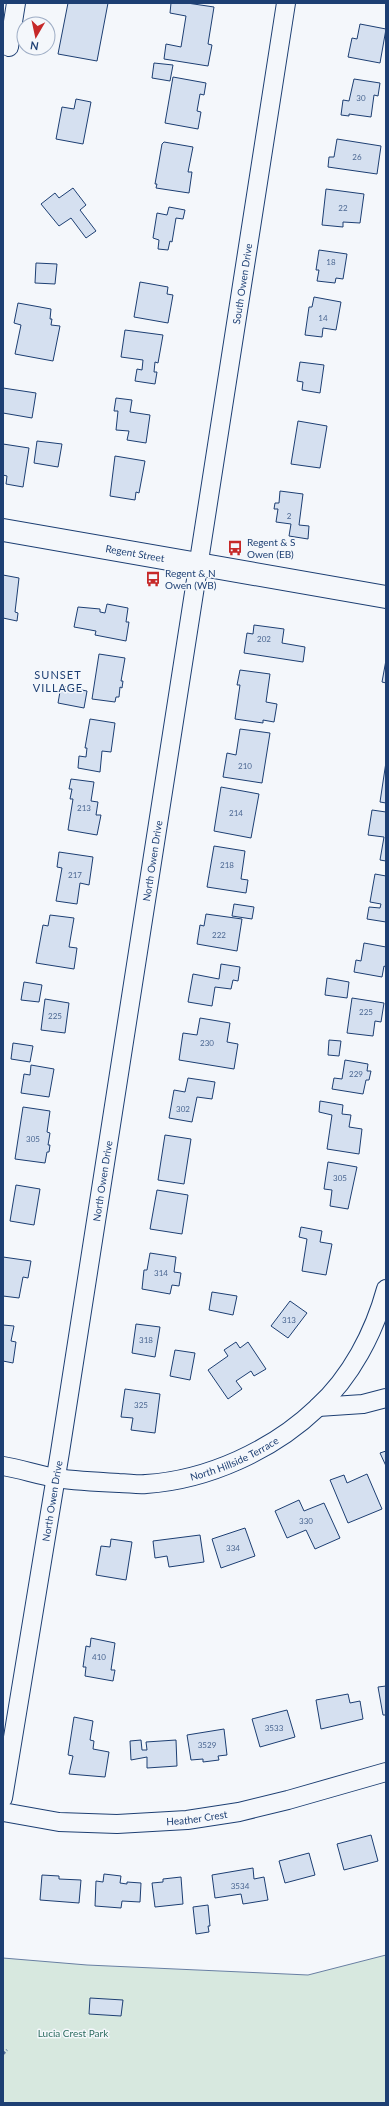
<svg xmlns="http://www.w3.org/2000/svg" width="389" height="2106" font-family="Lato,sans-serif">
  <style>
    .green { fill: #d7e8df; stroke: #687fa3 }
    .building { fill: #d5e0f0; stroke: #1d3f73 }
    .lines { fill: none; stroke-linecap: round; stroke-linejoin: round }
    .street-casing { stroke: #1d3f73; stroke-width: 20 }
    .secondary-casing { stroke: #1d3f73; stroke-width: 24 }
    .path { stroke: #5e769c; stroke-width: 2.5; stroke-dasharray: 3 2; stroke-linecap: butt }
    .street { stroke: #f4f7fb; stroke-width: 18 }
    .secondary { stroke: #f4f7fb; stroke-width: 22 }
    .labels { text-anchor: middle; dominant-baseline: central; stroke-width: 3; stroke-linejoin: round; paint-order: stroke }
    .number-label { font-size: 8px; fill: #4b6792 }
    .street-label { font-size: 10px; fill: #1d3f73; stroke: #f4f7fb }
    .poi-label { font-size: 10px; fill: #1d3f73; stroke: #f4f7fb; text-anchor: start }
    .park-label { font-size: 10px; fill: #2c6c60; stroke: #f4f7fb }
    .neighbourhood-label { font-size: 11px; letter-spacing: 1px; fill: #1d3f73; stroke: #f4f7fb }
  </style>
  <rect width="100%" height="100%" fill="#f4f7fb"/>
  <path class="green" d="M386,1955V2103H3V1958L87,1965L308,1975Z"/>
  <path class="building" d="M68,3H108L97,61L58,54Z
    M171,3H187L214,7L208,44L212,45L208,66L164,59L166,44L181,47L186,16L170,13Z
    M360,24L386,29L380,63L348,57L352,38L357,39Z
    M154,63L173,65L170,81L152,78Z
    M173,77L206,83L204,95L200,94L197,111L201,112L198,129L165,123Z
    M354,79L380,83L378,96L374,95L371,117L349,114V116L341,115L343,100L349,101Z
    M76,99L91,102L83,144L56,139L62,107L74,109Z
    M337,139L381,146L377,174L328,167L329,157H334Z
    M164,142L193,147L188,172H192L189,193L156,188L157,184H155L162,144Z
    M73,188L86,205L80,210L96,231L86,238L71,218L59,226L41,204L55,193L59,198Z
    M326,189L364,194L360,223L343,222V227L322,225Z
    M169,207L185,210L183,219L176,218L172,242L170,241L168,250L158,249L159,240L153,238L157,213L167,215Z
    M319,250L347,254L343,279L336,278L335,283L317,281L319,270H316Z
    M36,263L57,264L55,284L35,283Z
    M140,282L168,287L167,294L173,295L168,323L134,317Z
    M314,297L341,302L336,330L323,328L322,337L305,335L309,307H312Z
    M18,303L51,309L50,319H52L51,325L60,326L53,361L15,354L21,325L14,323Z
    M125,330L163,335L158,363L155,362L154,372H157L155,384L135,381L137,369L142,370L143,360L121,357Z
    M300,362L324,365L320,393L302,390L303,382L297,381Z
    M3,388L36,393L32,418L3,413Z
    M116,398L132,400L130,412L150,415L146,443L127,440L129,431L116,430L118,411H114Z
    M298,421L327,426L320,468L291,464Z
    M37,441L62,444L58,467L34,463Z
    M3,444L29,448L23,487L6,484L7,476L3,475Z
    M115,456L145,461L139,493L136,492L135,500L110,496Z
    M280,491L303,494L299,525L309,526L308,539L289,536L291,524L276,522L278,509H274L275,503H279Z
    M3,575L19,578L15,612L18,613L17,621L3,618Z
    M107,604L128,608L126,622H129L126,641L95,635L96,631L74,627L78,607L100,609V612L105,613Z
    M254,625L284,629L282,643L305,647L303,662L244,653L247,633L253,634Z
    M99,654L125,658L121,681H123L122,688L120,687L119,697H116L115,702L92,699Z
    M386,660V683L382,682Z
    M240,670L270,674L266,702L277,704L274,722L263,720V723L235,719L240,685H237Z
    M61,686L87,691L84,708L58,703Z
    M90,719L115,723L111,752L102,751L100,772L78,768L79,756L86,757L87,748H85Z
    M240,729L270,733L262,783L223,777L227,753L236,755Z
    M386,762V803L380,802Z
    M71,779L94,782L91,801L98,802L96,815H101L97,835L68,830L73,799H70L72,789H69Z
    M221,787L259,794L251,838L214,831Z
    M372,810L386,812V861L380,860L384,837L368,835Z
    M214,846L245,851L241,879L248,880L246,893L207,887Z
    M59,852L93,857L89,885L80,883L77,904L56,901L62,868L57,867Z
    M375,874L386,876V922L367,919L369,907L380,908L381,904L370,902Z
    M234,904L254,907L252,919L232,916Z
    M206,914L242,919L237,951L197,944L200,925L204,926Z
    M50,915L74,918L69,947L77,948L74,969L36,963L43,925L48,926Z
    M364,943L386,947V967L384,966L382,977L354,972L356,960L361,961Z
    M221,964L240,967L238,981L233,980L231,989L215,987L212,1006L188,1002L193,974L219,979Z
    M327,978L349,982L347,998L325,995Z
    M24,982L42,985L39,1002L21,1000Z
    M352,998L384,1003L381,1022L375,1021L373,1036L347,1033Z
    M45,999L69,1003L65,1033L41,1030Z
    M200,1018L230,1023L227,1042L238,1044L234,1069L179,1060L183,1033L197,1035Z
    M329,1040L341,1041L339,1056L328,1055Z
    M13,1043L33,1046L30,1062L11,1059Z
    M345,1060L368,1064L367,1071H371L369,1080H366L363,1094L332,1089L334,1078L342,1079Z
    M31,1065L54,1069L49,1097L21,1093L24,1074L30,1075Z
    M188,1078L215,1082L212,1099L197,1097L192,1122L169,1118L174,1090L185,1092Z
    M320,1101L343,1105L342,1114L351,1115L349,1127L362,1129L359,1154L327,1149L332,1115L319,1112Z
    M23,1107L50,1111L47,1132L50,1133L48,1145H50L49,1152H47L45,1163L15,1159Z
    M165,1135L191,1139L184,1184L158,1180Z
    M328,1162L357,1167L348,1209L330,1206L332,1190L324,1189Z
    M16,1185L40,1189L34,1225L10,1221Z
    M157,1190L188,1195L182,1234L150,1229Z
    M301,1227L322,1231L320,1242L332,1244L326,1275L302,1271L307,1239L299,1237Z
    M150,1253L176,1257L174,1272L181,1273L179,1286L172,1285L170,1294L142,1289L144,1270H147Z
    M3,1257L31,1261L28,1278L23,1277L19,1298L3,1296Z
    M212,1292L237,1296L233,1315L209,1310Z
    M290,1301L307,1313L288,1338L271,1326Z
    M136,1324L160,1327L155,1357L132,1353Z
    M3,1325L14,1326L11,1341L16,1342L13,1363L3,1361Z
    M236,1342L240,1348L248,1342L266,1369L254,1376L251,1371L236,1381L242,1389L228,1399L208,1370L228,1356L224,1350Z
    M175,1350L195,1353L190,1380L170,1376Z
    M125,1389L160,1394L155,1433L131,1430L133,1418L121,1417Z
    M386,1451V1466L380,1453Z
    M367,1474L382,1509L348,1523L330,1480L344,1475L347,1483Z
    M299,1500L304,1511L324,1503L340,1538L315,1549L306,1530L287,1538L275,1511Z
    M245,1528L255,1556L221,1568L212,1539Z
    M200,1535L204,1562L169,1567L167,1556L155,1558L153,1541Z
    M111,1539L132,1542L126,1580L96,1575L101,1546L110,1547Z
    M91,1638L115,1643L111,1670H115L113,1681L85,1676L86,1667H83L86,1646L90,1647Z
    M386,1686V1715H383L378,1687Z
    M348,1694L350,1703L360,1701L363,1719L321,1729L316,1700Z
    M287,1710L295,1737L260,1747L252,1719Z
    M74,1717L93,1721L90,1740L94,1741L93,1749L109,1752L105,1777L69,1774L73,1756L68,1755Z
    M224,1729L227,1755L218,1756L219,1760L203,1762V1759L191,1760L187,1735Z
    M141,1740L142,1750H147L146,1742L176,1740L177,1766L147,1768V1757L131,1760L130,1741Z
    M371,1835L378,1861L344,1870L337,1844Z
    M309,1853L315,1875L285,1883L279,1861Z
    M253,1868L254,1879L264,1877L268,1900L243,1904L241,1894L215,1898L212,1875Z
    M104,1874L121,1876L120,1883L127,1884V1882L141,1883L140,1902L122,1901L121,1908L95,1906L96,1881L103,1882Z
    M42,1875L59,1876V1879L81,1880L79,1903L40,1900Z
    M181,1877L183,1904L155,1907L152,1883L163,1882V1879Z
    M208,1905L210,1926H208L209,1932L196,1934L193,1907Z
    M90,1998L123,2000L121,2016L89,2014Z"/>
  <g class="lines">
    <g class="street-casing">
      <g id="street">
        <path d="M9,47L16,3"/>
        <path d="M318,1407L363,1404L386,1398"/>
        <path id="s1" d="M3,1466C21,1469 38,1475 56,1478C77,1481 98,1482 119,1483C128,1483 138,1485 146,1484C208,1480 273,1450 317,1408C351,1377 374,1333 386,1289"/>
        <path id="s2" d="M3,1798L60,1452L286,3"/>
        <path id="s3" d="M3,1812L59,1822L117,1824L187,1820L239,1812L288,1800L386,1772"/>
      </g>
    </g>
    <g class="secondary-casing">
      <g id="secondary">
        <path id="s4" d="M3,530L386,597"/>
      </g>
    </g>
    <path class="path" d="M3,2054L7,2050"/>
    <use href="#street" class="street"/>
    <use href="#secondary" class="secondary"/>
  </g>
  <defs>
    <g id="bus-bare" transform="scale(1.2)"><path d="M-5-6H5V4H4V6H2V4H-2V6H-4V4H-5ZM-3.5-4V0h7V-4ZM-3.5 1.2v1.5H-2V1.2ZM2 1.2v1.5H3.5V1.2Z" fill="#c62828" stroke="#f4f7fb" stroke-width="2.5" paint-order="stroke"/></g>
  </defs>
  <g fill-rule="evenodd">
    <use href="#bus-bare" x="235" y="548"/>
    <use href="#bus-bare" x="153" y="579"/>
  </g>
  <g class="labels">
    <g class="number-label">
      <text x="361" y="98">30</text>
      <text x="357" y="157">26</text>
      <text x="343" y="208">22</text>
      <text x="331" y="262">18</text>
      <text x="323" y="318">14</text>
      <text x="289" y="516">2</text>
      <text x="264" y="639">202</text>
      <text x="245" y="766">210</text>
      <text x="84" y="808">213</text>
      <text x="236" y="813">214</text>
      <text x="227" y="865">218</text>
      <text x="75" y="875">217</text>
      <text x="219" y="935">222</text>
      <text x="366" y="1012">225</text>
      <text x="55" y="1016">225</text>
      <text x="207" y="1043">230</text>
      <text x="356" y="1074">229</text>
      <text x="183" y="1109">302</text>
      <text x="33" y="1139">305</text>
      <text x="340" y="1178">305</text>
      <text x="161" y="1273">314</text>
      <text x="289" y="1320">313</text>
      <text x="146" y="1340">318</text>
      <text x="141" y="1405">325</text>
      <text x="306" y="1521">330</text>
      <text x="233" y="1548">334</text>
      <text x="99" y="1657">410</text>
      <text x="274" y="1728">3533</text>
      <text x="207" y="1745">3529</text>
      <text x="240" y="1886">3534</text>
    </g>
    <g class="street-label">
      <text stroke="none"><textPath href="#s2" startOffset="1533">South Owen Drive</textPath></text>
      <text stroke="none"><textPath href="#s4" startOffset="134">Regent Street</textPath></text>
      <text stroke="none"><textPath href="#s2" startOffset="949">North Owen Drive</textPath></text>
      <text stroke="none"><textPath href="#s2" startOffset="625">North Owen Drive</textPath></text>
      <text stroke="none"><textPath href="#s1" startOffset="237">North Hillside Terrace</textPath></text>
      <text stroke="none"><textPath href="#s2" startOffset="301">North Owen Drive</textPath></text>
      <text stroke="none"><textPath href="#s3" startOffset="195">Heather Crest</textPath></text>
    </g>
    <g class="poi-label">
      <text x="247" y="542">Regent &amp; S<tspan x="247" dy="12">Owen (EB)</tspan></text>
      <text x="165" y="573">Regent &amp; N<tspan x="165" dy="12">Owen (WB)</tspan></text>
    </g>
    <g class="park-label">
      <text x="73" y="2033">Lucia Crest Park</text>
    </g>
    <g class="neighbourhood-label">
      <text x="58" y="674">SUNSET<tspan x="58" dy="13">VILLAGE</tspan></text>
    </g>
  </g>
  <rect width="389" height="2106" fill="none" stroke="#1d3f73" stroke-width="8"/>
  <g transform="translate(36 36) rotate(189)"><circle r="19" fill="#f4f7fb" stroke="#9eadc5"/>
  <path d="M0-3L7 15L0 10L-7 15Z" fill="#c62828"/>
  <text y="-6" font-size="11" font-weight="bold" text-anchor="middle" fill="#1d3f73">N</text>
  </g>
</svg>
